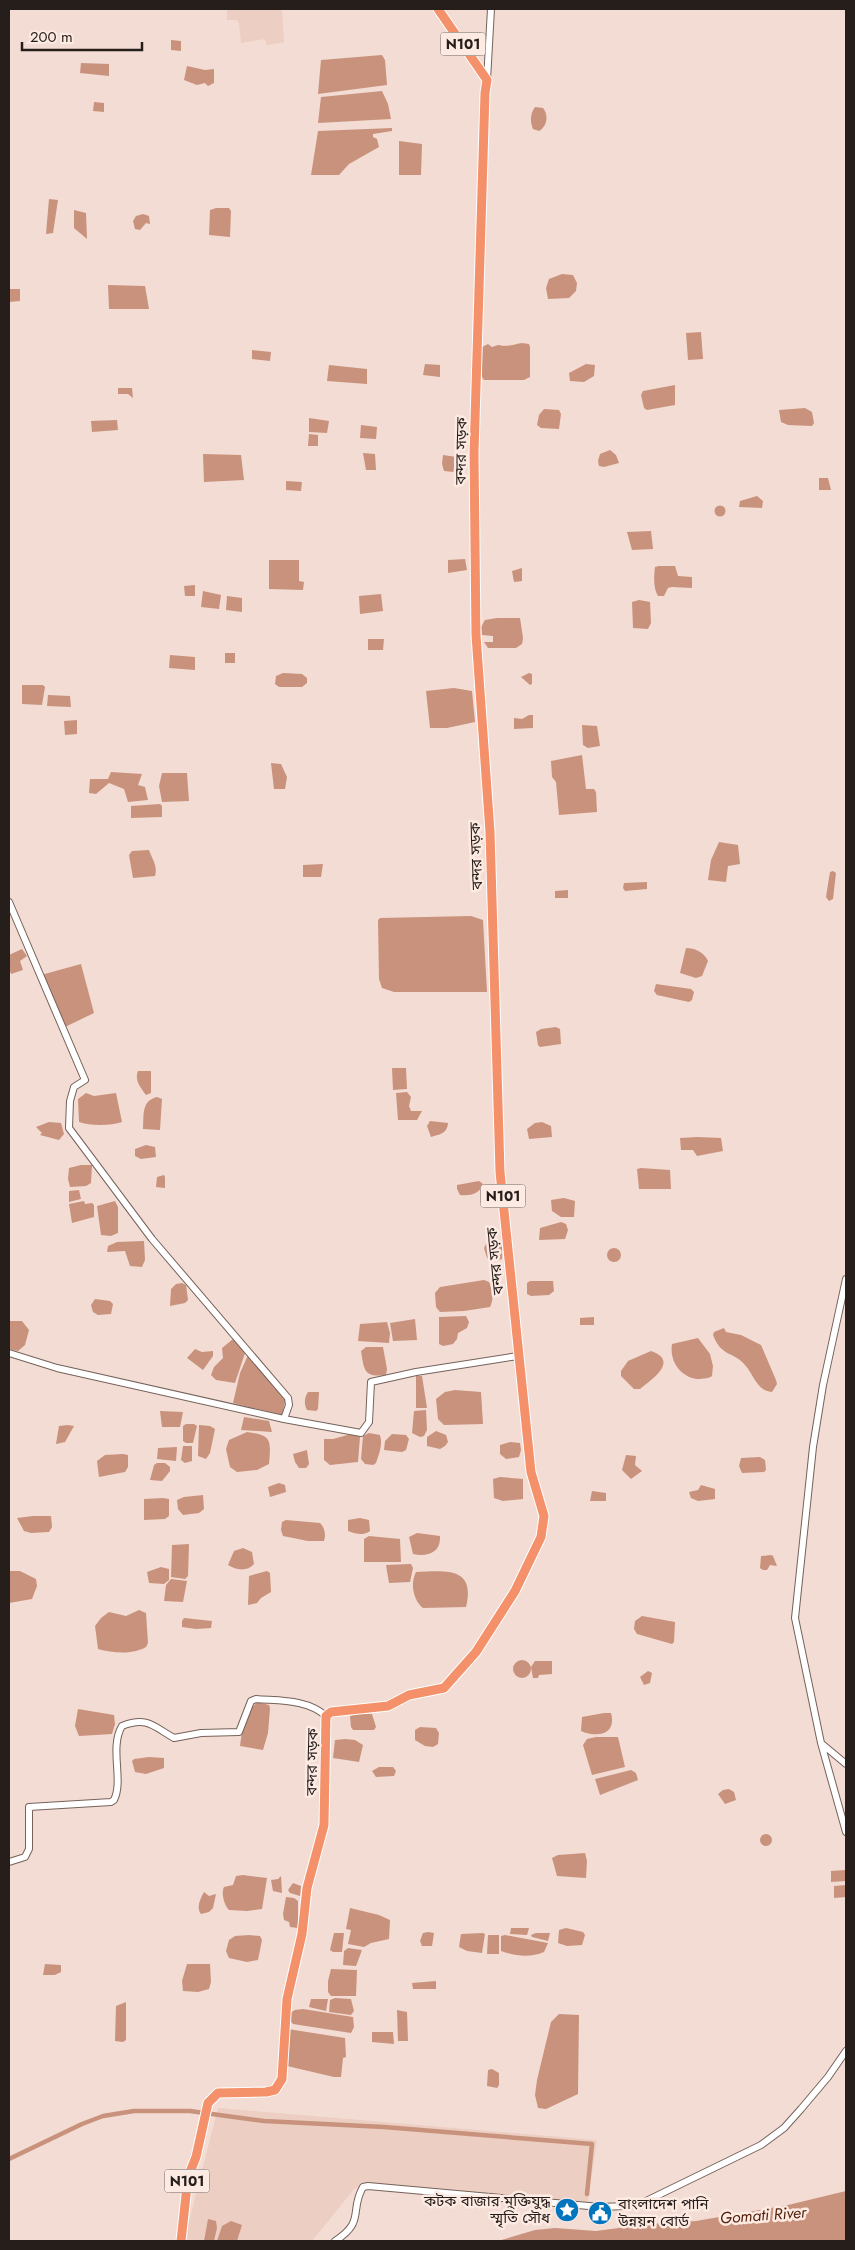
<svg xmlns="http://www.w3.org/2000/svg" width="855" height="2250" font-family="Jost,'Noto Sans Bengali',sans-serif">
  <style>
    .built { fill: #eccec2 }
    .water { fill: #c9927d }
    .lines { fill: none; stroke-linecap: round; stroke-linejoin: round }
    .canal { stroke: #c9927d; stroke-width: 4.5 }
    .secondary-casing { stroke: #75625a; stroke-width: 8 }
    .highway-casing { stroke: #fff; stroke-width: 11 }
    .secondary { stroke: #fff; stroke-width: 6 }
    .highway { stroke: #f4916a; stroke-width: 9 }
    .labels { text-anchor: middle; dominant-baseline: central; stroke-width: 5; stroke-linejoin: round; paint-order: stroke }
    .shield { fill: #fdeae3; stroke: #665b56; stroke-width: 1 }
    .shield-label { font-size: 14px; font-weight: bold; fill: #261e1a }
    .street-label { font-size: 15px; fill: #261e1a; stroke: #fdeae3 }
    .poi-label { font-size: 15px; fill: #261e1a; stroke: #fdeae3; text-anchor: end }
    .water-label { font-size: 16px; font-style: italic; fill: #54210c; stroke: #fdeae3 }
  </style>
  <rect width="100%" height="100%" fill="#f3dcd3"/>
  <path class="built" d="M227,9H282L284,42L267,45L265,39L241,43L239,24L237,20H227Z
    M218,2108L597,2140L587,2206L355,2188L312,2241H184Z"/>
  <path class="water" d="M171,40L181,41V51L171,50Z
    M382,55L385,60L387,85L318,94L321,60Z
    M81,63L109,64V76L80,73Z
    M187,66L205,70L214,69V83L208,86L205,83L197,85L184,80Z
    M382,91L388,104L391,119L318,123L321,97Z
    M94,102L104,103V112L93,111Z
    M535,107L543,108C549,115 547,127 539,131L533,129C530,122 530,114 535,107Z
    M392,128V131L373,134V137L377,139L379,147L349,164L339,175H311L318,131Z
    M399,141L422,144L421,175H399Z
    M49,199L58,200L53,233L46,234Z
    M216,208H229L231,211L230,237L209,235L210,210Z
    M74,210L86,213L87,239L74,228Z
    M143,214L149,216L150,224L146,223L140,230L135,229L133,221L136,216Z
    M562,274L573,275L577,283L576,291L569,298L548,299L546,288L549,279Z
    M108,285L145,286L149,309H109Z
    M9,289H20V301L9,302Z
    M701,332L703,359L688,360L686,333Z
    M522,343L529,344L530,347V377L524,380H484L482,377V347L488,344L492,347L498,345C508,347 511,345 522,343Z
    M252,350L271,352L270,361L252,359Z
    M425,364L440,365V377L423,375Z
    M586,364L595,365L594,376L584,382L570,381L569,373Z
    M329,365L367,369V384L327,381Z
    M675,385V405L647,410L644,408L641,395L643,391Z
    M118,388H132L133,398L128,394H118Z
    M805,408L812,412L814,423L812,426L788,425L781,422L779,410Z
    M544,409L559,410L561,414L559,429L541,428L537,425L539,415Z
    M309,418L329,421L327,433L309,432Z
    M117,420L118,430L92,432L91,421Z
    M361,425L377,427L376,439L360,438Z
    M309,434L318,435V446H308Z
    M610,450L616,455L619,463L604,467L599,466L598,461L600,454Z
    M363,453L375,454L376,470H366Z
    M203,454L241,455L244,480L204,482Z
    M443,455L463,458L466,461L464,473L444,471L442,464Z
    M819,478H828L831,490H819Z
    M286,481L302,482L301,491L286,490Z
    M757,496L763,501L762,508L739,507L740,501Z
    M714.5 511a5.5 5.5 0 1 1 11 0a5.5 5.5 0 1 1-11 0Z
    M651,531L653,549L632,550L627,532Z
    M465,559L467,570L448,573V560Z
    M269,560H299V581L304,582L303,590L269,589Z
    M659,566H675L678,576L692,577V588L672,587L668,588L664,596H658C653,588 654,576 655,567Z
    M522,568V581L514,582L512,571Z
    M195,585V596H185L184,586Z
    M203,591L221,595L219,609L201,607Z
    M381,594L383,611L360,614L359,596Z
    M227,596L242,598V612L226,610Z
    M639,600L650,602L651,623L648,629L633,628L632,602Z
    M497,618H520L523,638L522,644L516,648H488L484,642H493V636L482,635L481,627L485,620Z
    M368,639H384L383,650H368Z
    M225,653H235V663H225Z
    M170,655L195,657V670L169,668Z
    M283,673L302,674L307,678V683L302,687H279L275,684L276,676Z
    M529,673L532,674V684L530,685L521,677Z
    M22,685H43L45,687L42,705L22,704Z
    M454,688L472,691L475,722L447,728H430L426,691Z
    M48,695L70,696L71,707L47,706Z
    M529,715H533V728L514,729V718L522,719Z
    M77,720V734L65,735L64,721Z
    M582,725L597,726L600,746L588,748L583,745Z
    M582,755L586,789H594L596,792L597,812L559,815L556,782L552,777L551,761Z
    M271,763L281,764L287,777L285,789H274Z
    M111,772L142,774L138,785L145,787L148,800L128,802L124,789L109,783L96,794L89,793L90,779H108Z
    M162,773H187L189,801L162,802L159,786Z
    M160,804L162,806V817L131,818V806Z
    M719,842L738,845L740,864L728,866L726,882L708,880L711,860Z
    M149,850C152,859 158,866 155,876L133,878L129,855L132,851Z
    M323,864L321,877H303V865Z
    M833,871L836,873L833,899L829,901L826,897L830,872Z
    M647,882V889L625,891L623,888L624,883Z
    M568,890V898H555V891Z
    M471,916L483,920L487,992H394L382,988L379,979L378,920L380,918Z
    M686,948C695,948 704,952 708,961L702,976L696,978L680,973Z
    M22,949L27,956L20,961L23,970L11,974L9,968V955Z
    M81,964L94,1013L65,1027L41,975Z
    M656,984L691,989L694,992L692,1000L689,1002L657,995L654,991Z
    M556,1027L560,1029L561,1044L540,1047L538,1045L536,1032L541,1029Z
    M392,1068H406L407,1089L393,1090Z
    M138,1071H151V1093L146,1095C141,1088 134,1080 138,1071Z
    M407,1092L411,1097L409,1106L411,1111H422L417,1120H398L396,1093Z
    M86,1093L94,1096L116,1093L122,1122C111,1126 90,1126 79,1122L78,1099Z
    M157,1097L162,1099L160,1130L143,1129C144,1115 141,1101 157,1097Z
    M430,1121L448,1123C447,1134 440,1134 431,1137L427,1126Z
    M49,1122L61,1123L64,1134L59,1140L40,1135L42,1133L36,1127Z
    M542,1122L551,1126L552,1137L529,1139L527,1129L535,1123Z
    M697,1137L721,1138L723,1151L697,1156L693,1150H681L680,1138Z
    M146,1145L155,1147L156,1157L141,1159L135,1156V1149Z
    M81,1165H92L91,1183L86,1186L70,1187L68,1179L69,1168Z
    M641,1168L670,1170L671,1189H639L637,1169Z
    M164,1175L165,1177V1188L156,1187L157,1177Z
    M479,1181L483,1184C480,1194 470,1196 460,1195L457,1189V1185Z
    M79,1190L81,1199L69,1202V1191Z
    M564,1198L575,1201L574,1217H561L552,1211L551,1200Z
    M84,1201L85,1204L92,1203L94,1205V1217L72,1223L69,1204Z
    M115,1201L118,1207V1233L111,1236L101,1235L97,1206Z
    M561,1222L566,1224L568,1230L565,1239L539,1240L540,1228Z
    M144,1241L145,1260L142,1267L130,1266L125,1251L107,1252L108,1246L117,1242Z
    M491,1241L502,1244V1259L491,1262L487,1258L484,1248L487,1242Z
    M607 1255a7 7 0 1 1 14 0a7 7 0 1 1-14 0Z
    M484,1280L489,1282C493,1289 494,1299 490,1307L464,1311L440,1312L436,1307L435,1293L440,1287Z
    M530,1281H553L554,1291L549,1295L531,1296L527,1294V1283Z
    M182,1283L186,1285L188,1300L185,1303L170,1306L171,1289L176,1284Z
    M95,1299L110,1301L113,1304L111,1314L98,1315L93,1312L91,1305Z
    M466,1316L469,1322L467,1328L458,1333L457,1339L453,1344L443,1346L439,1344V1317Z
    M594,1317V1325H580V1318Z
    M415,1319L417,1340L393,1341L390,1323Z
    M9,1321H22L29,1330L25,1345L18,1351L9,1349Z
    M387,1322L390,1333L389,1343L358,1341L360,1324Z
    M724,1328L726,1332L741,1335L761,1345L776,1380L777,1384L772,1392C757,1391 754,1375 745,1365C735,1352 721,1357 713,1335L714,1332Z
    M698,1338L710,1354L713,1366L712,1376C708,1379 705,1378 700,1379C682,1379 669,1362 672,1344Z
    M233,1339L245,1353L235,1383L216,1380L211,1375L214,1367L223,1358L222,1348Z
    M366,1347H383L387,1369L386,1375C364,1378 364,1370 361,1351Z
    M195,1349L202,1352L213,1351V1356L203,1370L187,1358Z
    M651,1351C680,1361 651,1380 640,1389H634L621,1376V1371L628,1361Z
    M248,1355L286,1398L282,1415L233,1403L240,1373Z
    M416,1376H422L427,1408H416Z
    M455,1390L481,1392L483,1424L444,1425L438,1419L436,1399L445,1392Z
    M308,1392H319L318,1409L316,1411L307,1410C304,1404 304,1398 308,1392Z
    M426,1410L427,1430L424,1436L420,1437L412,1433L414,1411Z
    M160,1411L183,1412L180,1427H162Z
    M244,1417L269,1421L272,1432L241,1430Z
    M186,1424H194L197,1426L193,1443H186L183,1441V1426Z
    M68,1425L74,1426L65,1442L56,1444L59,1426Z
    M199,1425L210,1426L215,1429L210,1453L206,1459L198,1456Z
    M436,1431L446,1435L448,1442L445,1446L440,1449L427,1446V1437Z
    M247,1432C272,1435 271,1440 269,1464L257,1470L237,1472L230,1467L226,1449L229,1440Z
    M369,1433L380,1435C383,1445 379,1454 376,1463L373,1465L365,1464L361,1459L363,1436Z
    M351,1434L360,1437L358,1462L330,1465L324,1460V1439H333Z
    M392,1434L406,1435L409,1439L406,1450L402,1452L384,1450L385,1441Z
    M510,1442L520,1443L521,1450L519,1457L506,1459L500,1454V1445Z
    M183,1446H192V1461L185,1463L181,1460Z
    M177,1447L176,1461L157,1459L158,1448Z
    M307,1450L309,1464L306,1468H299L295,1462L293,1454Z
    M123,1454L128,1455V1467L125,1472L99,1477L97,1461L105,1455Z
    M626,1455L636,1456L635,1465L642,1471L631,1479L622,1470Z
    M760,1457L765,1460L766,1470L764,1472L742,1473L739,1466L741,1458Z
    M157,1463H165L170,1467V1471L162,1481L150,1480L154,1465Z
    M500,1477L523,1479V1499L503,1501L494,1498L493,1479Z
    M279,1483L285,1485L286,1492L270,1497L268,1487Z
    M701,1485L715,1489V1499L698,1501L691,1498L689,1492L698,1490Z
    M592,1491L606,1493V1501H590Z
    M203,1495L204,1509L199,1513L183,1515L178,1509L177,1500L184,1497Z
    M163,1498L169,1499V1516L165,1519L144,1520V1499Z
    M33,1516H51L52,1527L49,1532L31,1533L24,1531L17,1518Z
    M360,1518L369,1520L370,1531C363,1536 357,1534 348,1531V1520Z
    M286,1520L320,1523C325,1528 326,1535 324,1541H308L283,1536L281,1530L282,1522Z
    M417,1533L440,1536C441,1553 427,1557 413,1554L409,1537Z
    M369,1536L400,1539L401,1562H364V1539Z
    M189,1544L188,1576L185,1579L171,1577L172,1545Z
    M243,1548L252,1552L254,1564C247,1572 236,1570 228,1565L234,1551Z
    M771,1555L773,1556L777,1566L770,1565L767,1570H763L760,1568L761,1556Z
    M411,1564L413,1568L410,1582L389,1583L386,1565Z
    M161,1567L169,1569V1580L164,1584L149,1583L147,1572Z
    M9,1571H20L36,1579L37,1586L32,1599L9,1603Z
    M267,1571L270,1573L271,1592L261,1598L257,1603L248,1605L249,1576Z
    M416,1572C445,1571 476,1566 466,1607L423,1608C413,1600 410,1583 416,1572Z
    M171,1579L187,1581L183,1602L164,1601L166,1585Z
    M139,1610L146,1613L148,1643L146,1647C132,1655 113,1653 98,1649L95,1626L101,1618L109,1612L126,1616Z
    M642,1616L675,1622L674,1642L672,1644L637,1634L634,1629L635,1621Z
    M184,1618L212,1621L211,1628L196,1629L182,1627V1621Z
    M513 1669a9 9 0 1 1 18 0a9 9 0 1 1-18 0Z
    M535,1661H552V1674L539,1675L538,1678H533L531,1667Z
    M648,1671L652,1673L650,1683L644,1685L640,1677Z
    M257,1702L269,1705L270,1708L268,1733L263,1750L240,1746C242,1731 245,1713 257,1702Z
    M78,1709L114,1715L115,1724L112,1734L79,1736L75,1726Z
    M604,1713H611C617,1735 597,1738 581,1731L582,1717Z
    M357,1714H372L376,1727L374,1730H353L351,1727L350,1716Z
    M420,1727L436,1728L439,1733L438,1744L433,1747L425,1746L415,1740V1730Z
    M596,1737H618L625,1767L592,1775L583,1745L587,1739Z
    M345,1739L355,1740L363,1745L359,1762L333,1758L335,1740Z
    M149,1757L164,1758V1768L146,1774L135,1772L132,1761L134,1759Z
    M379,1767H393L396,1771L394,1776L376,1777L372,1771Z
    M631,1770L636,1773L638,1780L600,1795L595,1779Z
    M729,1789L734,1792L736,1800L725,1804L718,1794L723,1790Z
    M760 1840a6 6 0 1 1 12 0a6 6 0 1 1-12 0Z
    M585,1853L587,1861L586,1878L557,1876L552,1858L558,1855Z
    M846,1870V1881L831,1882V1871Z
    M243,1875L267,1878L262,1909L247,1911L229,1910C224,1905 221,1893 224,1887L233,1885L236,1876Z
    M281,1876L282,1893L273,1891L271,1880L278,1879Z
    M293,1883L301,1886L300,1896L290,1893L288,1890Z
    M846,1885V1897L834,1898V1886Z
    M204,1892L209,1896L216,1894L213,1908L209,1912L201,1914C196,1908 200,1899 204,1892Z
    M286,1897L294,1898L298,1901V1928L290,1927L289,1922L284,1920L283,1914Z
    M350,1908L379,1915L390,1920L389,1939L371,1943L364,1947L348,1944L351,1930L346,1929Z
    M511,1928H529L527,1935L510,1934Z
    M566,1928L583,1932L585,1935L582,1945L567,1946L558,1943L559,1930Z
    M428,1932L434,1933L432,1946H422L420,1941L423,1933Z
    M334,1933H344L342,1952H333L330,1950Z
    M483,1933L485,1934L482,1953L467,1951L459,1947L461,1934Z
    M536,1933H550L548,1941L532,1937L531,1935Z
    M249,1935L260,1936L262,1940L258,1960L247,1962L229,1958L226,1951L229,1940L235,1936Z
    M488,1935H499V1954H487Z
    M505,1935L548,1943L544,1952C530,1958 515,1956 501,1951V1936Z
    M348,1948L362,1950L356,1966L343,1965L344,1951Z
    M45,1964L61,1965V1972L55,1975H43Z
    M187,1964H210L211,1982L209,1989L198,1992L183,1991L182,1981Z
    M331,1969L357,1970L356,1996H331L328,1992V1981Z
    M436,1981V1989H413L412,1983Z
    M335,1998L351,1999L354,2011L351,2015L329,2012L330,2000Z
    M311,1999H328L326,2011L309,2007Z
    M126,2002V2040L123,2042L115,2041L116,2006Z
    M303,2009L353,2017L354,2027L351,2033L293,2024L289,2019L290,2013L295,2010Z
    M397,2010L407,2012L408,2041H398Z
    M559,2014L579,2015L578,2094L546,2109L538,2108L535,2095L537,2080L551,2022Z
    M288,2029L345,2038L346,2057L343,2058L341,2077H334L287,2066Z
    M372,2032H393L394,2044L372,2042Z
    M492,2069L499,2073V2085L497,2088L487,2086L488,2070Z
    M846,2191V2241H498L535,2230L555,2228L596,2231L649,2224L696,2221L788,2205Z
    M208,2219L216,2221L217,2228L214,2241H204Z
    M231,2221L242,2225L237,2241H217L222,2226Z"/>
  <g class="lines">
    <path class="canal" d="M9,2159L82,2124L103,2116L134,2111H190L264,2121L384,2127L592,2144L587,2194"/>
    <g class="secondary-casing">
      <path id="secondary" d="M487,80L491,9
        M9,902L85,1080L74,1087L70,1101L69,1128L152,1239L288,1398L289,1405L284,1419
        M846,1279L823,1385L813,1447L795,1618L821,1743L846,1832
        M9,1353L57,1368L284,1419L361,1433L369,1422L371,1382L416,1372L518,1356
        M822,1744L846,1764
        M9,1862L25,1857L29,1849V1807L111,1802L114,1800C124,1780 109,1748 122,1726C148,1716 154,1727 174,1738L201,1733L239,1732L251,1701L256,1699C280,1701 307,1699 326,1716
        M335,2241C366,2221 349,2211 363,2187L368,2186L600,2207L627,2206L644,2202L761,2145L784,2128L801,2109L828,2077L846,2051"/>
    </g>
    <g class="highway-casing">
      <path id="highway" d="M181,2241L188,2177L196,2157L208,2103L218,2093L266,2092L275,2090L282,2079L287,1999L302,1934L307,1888L324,1825L326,1716L331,1712L388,1706L409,1695L444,1688L476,1652L515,1591L541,1537L544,1516L531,1472L500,1172L490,832L476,635L474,453L485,93L487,80L438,9"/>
    </g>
    <use href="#secondary" class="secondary"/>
    <use href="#highway" class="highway"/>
  </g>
  <defs>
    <g id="sight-disc" transform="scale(1.25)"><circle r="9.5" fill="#0275bf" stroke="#fdeae3"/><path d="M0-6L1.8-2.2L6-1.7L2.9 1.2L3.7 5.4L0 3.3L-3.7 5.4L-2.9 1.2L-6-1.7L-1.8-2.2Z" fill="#fff"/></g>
    <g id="civic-disc" transform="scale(1.25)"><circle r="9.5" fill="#0275bf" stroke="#fdeae3"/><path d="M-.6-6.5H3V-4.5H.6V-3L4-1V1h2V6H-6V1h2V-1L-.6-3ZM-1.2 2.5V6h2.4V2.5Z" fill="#fff"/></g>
  </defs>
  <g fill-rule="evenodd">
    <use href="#sight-disc" x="567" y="2210"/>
    <use href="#civic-disc" x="600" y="2213"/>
  </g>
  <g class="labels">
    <g class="shield">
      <rect x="440.5" y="32.5" width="45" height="23" rx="4"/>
      <rect x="480.5" y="1184.5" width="45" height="23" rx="4"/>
      <rect x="164.5" y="2169.5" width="45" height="23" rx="4"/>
    </g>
    <g class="shield-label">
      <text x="463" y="44">N101</text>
      <text x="503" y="1196">N101</text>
      <text x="187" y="2181">N101</text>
    </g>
    <g class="street-label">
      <text transform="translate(461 451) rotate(-89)">বন্দর সড়ক</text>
      <text transform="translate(476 856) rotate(-92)">বন্দর সড়ক</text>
      <text transform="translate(495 1261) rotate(-96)">বন্দর সড়ক</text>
      <text transform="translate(312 1762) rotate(-89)">বন্দর সড়ক</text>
    </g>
    <g class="poi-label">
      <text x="550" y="2201">কটক বাজার মুক্তিযুদ্ধ<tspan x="550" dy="17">স্মৃতি সৌধ</tspan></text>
      <text x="618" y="2204" text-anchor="start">বাংলাদেশ পানি<tspan x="618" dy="17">উন্নয়ন বোর্ড</tspan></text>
    </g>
    <g class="water-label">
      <text transform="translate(763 2215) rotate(-4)">Gomati River</text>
    </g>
  </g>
  <rect width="855" height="2250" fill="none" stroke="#261e1a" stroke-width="20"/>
  <path d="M22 42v8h120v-8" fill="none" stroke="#261e1a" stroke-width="2.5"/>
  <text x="30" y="42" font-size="15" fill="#261e1a" stroke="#fdeae3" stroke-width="4" paint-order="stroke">200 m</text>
</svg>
